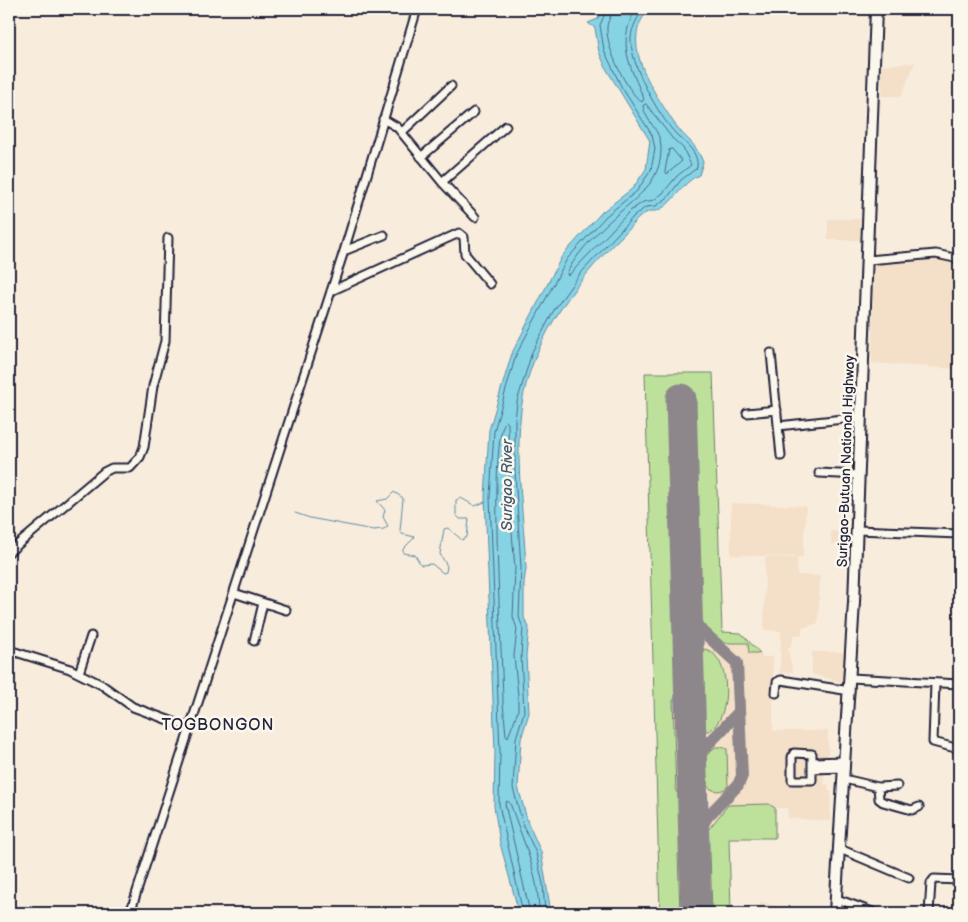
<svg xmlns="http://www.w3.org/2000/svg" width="968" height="922" font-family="'Balsamiq Sans',sans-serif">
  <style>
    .built { fill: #f4dfc8 }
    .green { fill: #bde19b; stroke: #70826b }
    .water { fill: #87d3e6; stroke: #5f8ca2 }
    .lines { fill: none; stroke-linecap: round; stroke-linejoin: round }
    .shore { stroke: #4a697f; stroke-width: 1 }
    .stream { stroke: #5f8ca2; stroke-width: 1 }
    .taxiway { stroke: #8d878c; stroke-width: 12 }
    .runway { stroke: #8d878c; stroke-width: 31 }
    .minor-casing { stroke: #22223b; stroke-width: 11 }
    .highway-casing { stroke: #22223b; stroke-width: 14 }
    .minor { stroke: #fbf7ec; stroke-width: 7 }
    .highway { stroke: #fbf7ec; stroke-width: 10 }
    .labels { text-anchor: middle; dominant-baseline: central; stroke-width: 5; stroke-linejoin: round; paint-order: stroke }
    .street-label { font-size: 14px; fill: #22223b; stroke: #fbf7ec }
    .water-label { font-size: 15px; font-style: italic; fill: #40576e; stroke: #fbf7ec }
    .quarter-label { font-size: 16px; letter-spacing: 1px; fill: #22223b; stroke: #fbf7ec }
  </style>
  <rect width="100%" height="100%" fill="#f8ecdc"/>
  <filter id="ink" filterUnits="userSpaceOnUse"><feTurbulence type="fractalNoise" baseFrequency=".02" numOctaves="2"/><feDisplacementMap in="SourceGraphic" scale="10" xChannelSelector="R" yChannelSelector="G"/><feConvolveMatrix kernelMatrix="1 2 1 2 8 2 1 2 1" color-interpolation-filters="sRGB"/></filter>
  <g filter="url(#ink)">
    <path class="built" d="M915,63L901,96H882V65Z
      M828,219H860V240H828Z
      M938,256L959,261V369L872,363L874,261Z
      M645,373H713L722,632L741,633L763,657H773V731H828V756L831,757V774H824V784L828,785V791H831L830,821L788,818L787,808H775V838H729L731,913H660Z
      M731,503L806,506L803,557L731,555Z
      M831,531H851V545L831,544Z
      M765,557L797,558V575L820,576L818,623L802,628V635H793V641L788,649L793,672L780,673L781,631L764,630Z
      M812,652H846L845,683L812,674Z
      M760,902L807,913H758Z"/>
    <path class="green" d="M645,373H713L722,632L741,633L760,653H749L748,643H724L698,620L692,399H668L676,699L673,700L676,792H681L683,853L678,854L680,913H660Z
      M705,649C732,656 732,719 709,731H705L704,699H701L700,653Z
      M715,747H722L727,749L728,786C722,793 713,792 707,786L706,756Z
      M769,804L775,808V838H729L731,913H712L710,852H705V843H709L708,830L728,805Z"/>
    <path class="water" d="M602,9H650C616,41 655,93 674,123C685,139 694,140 703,162L699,175C682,182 676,201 659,210C656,212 652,210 648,212C639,215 630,228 623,235C573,283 525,349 520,420C516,470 524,519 526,569L524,582V618L529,627L526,656L529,713L521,739L518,787L528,823L541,852L550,907V913H519L500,843L494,806L495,752L485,497L489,430L512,353L562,256L602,212L633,188L646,169L650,141L607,70L599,52L595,28L588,23L598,19Z"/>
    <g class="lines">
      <path class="shore" d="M613,9C612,15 607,21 607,28C606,47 626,91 642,102L644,99C630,66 616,43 636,9
        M646,104L672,138L683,148L691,165L677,176L663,193L654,200L643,202L630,211L568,276L567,273C576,253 602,227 620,212C641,194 662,179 661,147C661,130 645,121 643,106Z
        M672,149L682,161L667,174L665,171L669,150Z
        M506,421L508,423L510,509L515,568L513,617L517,629L514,656L518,696V711L508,737L506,735L503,703C503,665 487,435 506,421Z
        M523,913L499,805L500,752L490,497L494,431L516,355L567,259L606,216L637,191L651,170L655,149L652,135L621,86L604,50L600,25L607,9
        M530,913L505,804L507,801L510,803C522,839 539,873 539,913
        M545,913L543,884L536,853L523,825L513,788L516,738L524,712L521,656L523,628L519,617L521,568L515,471V420L517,402L532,352L554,310L579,275L634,216L646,207L656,206L667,198L681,180L697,168C699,152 686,144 676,134C658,115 629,63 631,37C632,27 638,17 643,9"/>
      <path class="stream" d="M295,513L310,518L373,530L384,529L388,526L383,517L385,510L377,501L387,499L394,492L403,498L400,531L402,534L415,537L403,549V553L415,555L421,565L432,564L443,573L446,572L447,566L440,554L444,529L448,528L462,540L467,537L469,519H460L456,515V500L461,498L475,506L485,502"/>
      <path class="taxiway" d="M687,617L737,663L742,776L738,785L707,817L694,842
        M691,762L739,712"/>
      <path class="runway" d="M681,399L696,913"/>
      <g class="minor-casing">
        <path id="minor" d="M383,119L397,127L442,182L475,217
          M402,132L451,86
          M421,157L474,112
          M442,182L506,126
          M344,251L384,235
          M868,260L936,254L959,259
          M331,291L459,233L464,237L465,254L490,284
          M771,353L781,456
          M747,413L777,410
          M778,426L862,417
          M819,473L859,475
          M857,530L959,534
          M9,552L104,472L112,468H130L140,457L144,447L153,386L165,341L168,238
          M234,593L286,610
          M254,641L263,603
          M9,650L70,669L102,685L133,707L190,728
          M79,673L91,636
          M851,678L959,684
          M935,683L933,742L959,749
          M776,693L777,682L781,680L850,691
          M794,753L812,754V780H792V757Z
          M812,762L845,761
          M812,769L845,768
          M844,779L878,787L897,786
          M878,787L879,799L883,802L912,810L919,807
          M840,849L909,878
          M837,899L875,913
          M130,913L344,251L417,9
          M929,913L931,883L934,879L959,880"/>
      </g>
      <g class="highway-casing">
        <path id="highway" d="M835,913L854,602L876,9"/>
      </g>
      <use href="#minor" class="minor"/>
      <use href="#highway" class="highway"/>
    </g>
  </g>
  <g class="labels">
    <g class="street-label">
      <text transform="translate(846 461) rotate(-88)">Surigao-Butuan National Highway</text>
    </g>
    <g class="water-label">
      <text transform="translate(507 485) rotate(-90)">Surigao River</text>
    </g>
    <g class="quarter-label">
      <text x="218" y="725">TOGBONGON</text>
    </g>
  </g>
  <rect width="968" height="922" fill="none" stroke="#fbf7ec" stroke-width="30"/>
  <rect x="15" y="15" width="938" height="892" fill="none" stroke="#22223b" stroke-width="2" filter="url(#ink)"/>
</svg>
